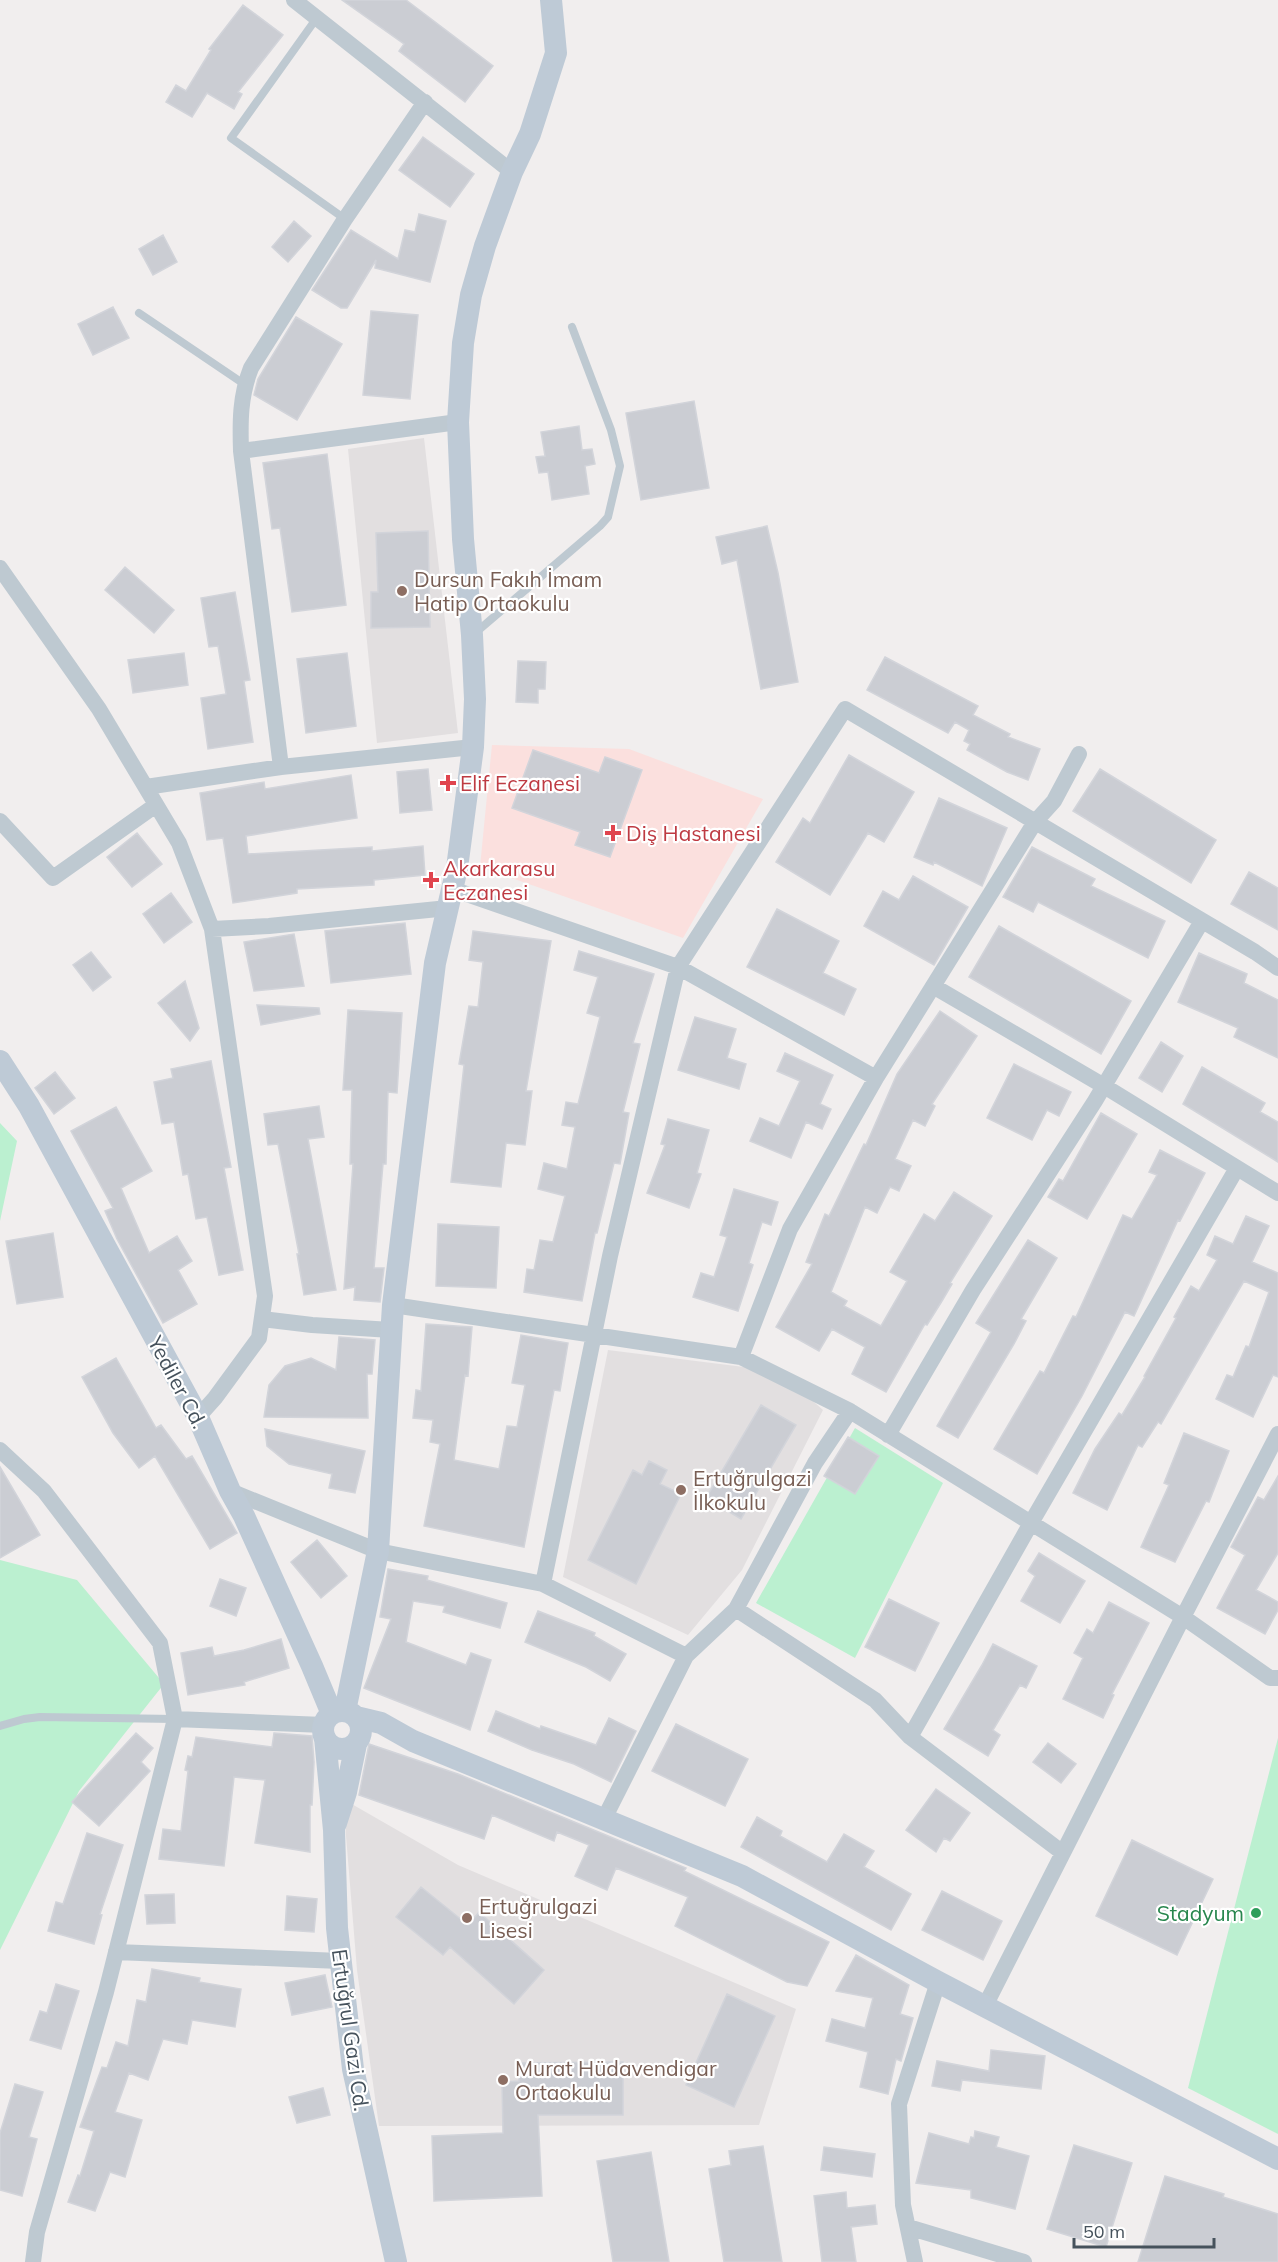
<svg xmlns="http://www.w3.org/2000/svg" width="1278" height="2262" font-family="Mulish,sans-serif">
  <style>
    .education { fill: #e2dfe0 }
    .medical { fill: #fbe0de }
    .green { fill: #bbf0d0 }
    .building { fill: #cbcdd3; stroke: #d2d4da; stroke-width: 1.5 }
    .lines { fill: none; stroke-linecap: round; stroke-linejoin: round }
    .lane { stroke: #bec9d1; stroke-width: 8 }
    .street { stroke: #bec9d1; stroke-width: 16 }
    .secondary { stroke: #becad6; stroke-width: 22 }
    .education-dot { fill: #8d6e63; stroke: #fff; stroke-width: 2 }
    .health-dot { fill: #e0444e; stroke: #fff; stroke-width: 2 }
    .leisure-dot { fill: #2e9e5b; stroke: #fff; stroke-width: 2 }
    .labels { text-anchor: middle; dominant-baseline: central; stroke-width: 4.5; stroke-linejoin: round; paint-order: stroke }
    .education-label { font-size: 21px; fill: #785e54; stroke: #fff; text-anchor: start }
    .health-label { font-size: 21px; fill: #be3a42; stroke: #fff; text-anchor: start }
    .street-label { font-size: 21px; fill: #46525c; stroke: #fff }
    .leisure-label { font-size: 21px; fill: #27864d; stroke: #fff; text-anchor: end }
  </style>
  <rect width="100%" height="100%" fill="#f1eeee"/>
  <path class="education" d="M424,438L458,733L377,743L348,449Z
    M608,1350L752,1368L797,1387L823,1410L742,1570L688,1635L563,1577Z
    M343,1799L458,1865L796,2009L759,2125L379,2126L357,1970Z"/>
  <path class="medical" d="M492,745L629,749L763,799L683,938L480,867Z"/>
  <path class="green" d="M0,1123L17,1141L0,1221Z
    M855,1428L943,1483L855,1658L756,1603Z
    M0,1560L77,1580L164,1684L79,1791L0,1950Z
    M1278,1738V2134L1188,2088Z"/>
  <path class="building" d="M342,0H406L493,66L465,102L399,51L404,44Z
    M243,5L283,35L238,92L242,94L234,109L207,93L192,117L166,102L176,85L186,91L211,50L209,49Z
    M423,137L474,174L450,207L399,170Z
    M419,214L446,221L430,282L375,268L376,260L347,308H341L312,290L351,230L398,259L405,230L415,232Z
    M294,221L311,236L288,262L272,247Z
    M163,235L177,262L153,275L139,249Z
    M113,307L129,338L93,355L78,324Z
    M371,311L418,315L410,399L363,395Z
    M296,317L342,344L297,420L254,395L258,379Z
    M694,401L709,488L641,500L626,413Z
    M579,426L582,450L592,449L595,464L585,466L589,494L552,500L548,472L539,473L536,457L545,456L541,432Z
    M327,454L346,605L292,612L280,528L272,529L263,463Z
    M767,526L778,573L798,682L761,689L737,560L722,564L716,537Z
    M428,531L430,627L371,628V592H378L376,533Z
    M125,567L174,610L154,633L105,590Z
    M235,592L250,680L244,681L253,742L208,749L201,698L226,694L218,646L209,647L201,598Z
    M184,653L188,685L133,693L128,660Z
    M347,653L356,726L306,733L297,659Z
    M885,657L978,706L973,715L1010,734L1008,737L1040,749L1028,780L1007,772L967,750L970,744L964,741L969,730L955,722L948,733L867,690Z
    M518,661L546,662L545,689H538V703L516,702Z
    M533,750L599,773L605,757L642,770L610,857L575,845L580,832L512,808Z
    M849,755L914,792L884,842L868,833L830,895L776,862L803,818L810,823Z
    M428,769L432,810L400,813L397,772Z
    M1100,769L1216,840L1191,883L1073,811Z
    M351,775L357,818L246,836L248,854L372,847V851L423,846L425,875L374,880V885L297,889V893L233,903L223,838L207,840L200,793L264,782L265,789Z
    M939,798L1007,828L982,886L934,862L933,865L914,857Z
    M137,833L162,864L132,887L107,857Z
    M1032,847L1095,879L1091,886L1165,921L1148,958L1038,902L1033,912L1003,897Z
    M1249,872L1278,888V930L1231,904Z
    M913,876L968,907L934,965L864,926L883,891L899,900Z
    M171,893L192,922L164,943L143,914Z
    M777,909L839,941L823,973L856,989L844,1015L747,967Z
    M405,923L411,974L331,983L325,931Z
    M999,926L1131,1001L1101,1054L969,977Z
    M473,931L551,941L526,1091H532L525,1145L506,1143L501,1187L451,1182L464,1065L459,1064L469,1006L478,1007L483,962L469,960Z
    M294,934L304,986L254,991L244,942Z
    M579,951L654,974L633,1043L640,1044L623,1112L629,1113L620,1164L614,1163L597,1233H595L582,1301L524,1292L527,1269L534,1270L540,1240L553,1242L565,1196L538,1189L544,1163L567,1169L575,1127L562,1125L566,1102L578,1104L600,1017L587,1013L598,977L574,970Z
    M91,952L111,977L93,991L73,965Z
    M1199,953L1247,974L1244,983L1278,1000V1058L1234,1037L1238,1028L1178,1002Z
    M185,981L199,1028L190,1041L158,1003Z
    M257,1005L319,1008L320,1014L261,1025Z
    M348,1010L402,1013L397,1093L388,1092L386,1164H383L374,1268H384L380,1302L354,1300L355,1287L344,1289L353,1164H350L352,1090H343Z
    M940,1011L977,1036L932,1104L935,1106L925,1126L913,1120L895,1159L911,1166L899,1191L890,1187L877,1213L865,1207L831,1292L847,1301L844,1306L881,1326L907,1281L890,1272L924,1214L935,1221L954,1192L992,1216L950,1283L952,1284L942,1301L927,1325L925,1324L886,1392L852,1374L865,1347L832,1329L819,1351L776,1327L812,1264L806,1262L825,1214L829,1216L864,1144L866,1145L897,1074Z
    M695,1017L736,1029L727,1058L746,1064L739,1089L678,1070Z
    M1161,1042L1183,1056L1162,1092L1139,1078Z
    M785,1053L833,1075L820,1104L831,1109L822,1129L806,1122L791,1158L750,1141L760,1118L779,1126L800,1081L777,1071Z
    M211,1061L231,1167L224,1168L243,1270L219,1275L207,1217L196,1219L188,1174L183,1175L174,1122L162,1124L154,1082L173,1078L171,1069Z
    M1014,1064L1071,1092L1059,1116L1047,1110L1032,1140L987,1118Z
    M1202,1067L1265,1103L1260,1112L1278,1122V1162L1183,1104Z
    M55,1072L75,1098L54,1114L35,1088Z
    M319,1106L324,1137L308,1139L336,1290L304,1295L297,1254H299L278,1144L268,1145L264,1114Z
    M116,1107L152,1171L121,1188L149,1253L177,1236L192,1261L178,1270L197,1304L163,1323L117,1239L105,1211L113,1208L71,1131Z
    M1101,1113L1137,1134L1087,1219L1048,1197L1059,1179L1063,1181Z
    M668,1119L709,1130L697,1173L701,1174L689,1208L647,1193L665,1145L661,1144Z
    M1160,1150L1205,1173L1180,1221L1178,1220L1134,1316L1125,1312L1082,1396L1037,1474L994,1449L1040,1371L1044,1373L1073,1316L1076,1317L1123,1215L1132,1219L1157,1175L1149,1172Z
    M734,1189L778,1202L771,1225L762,1222L749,1263L753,1265L738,1311L693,1297L701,1273L714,1277L727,1237L720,1235Z
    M1246,1216L1269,1226L1252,1262L1278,1273V1377L1273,1375L1253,1417L1216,1399L1227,1375L1233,1377L1246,1346L1249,1347L1269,1292L1244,1281L1161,1424L1158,1422L1142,1447L1138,1445L1107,1510L1073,1493L1095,1449L1119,1413L1122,1415L1145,1377L1144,1376L1176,1318L1174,1317L1191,1286L1199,1291L1217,1260L1207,1255L1215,1236L1233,1244Z
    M438,1224L499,1227L496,1288L436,1286Z
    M53,1233L63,1297L17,1304L6,1241Z
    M1028,1240L1057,1258L1021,1319L1026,1321L1014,1344L958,1438L937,1426L991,1332L976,1323Z
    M426,1324L472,1327L468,1376L465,1375L454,1460L499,1469L507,1426L517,1427L525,1385L512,1383L521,1335L568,1343L560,1391L554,1390L524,1547L424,1526L440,1444L430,1442L433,1420L413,1418L416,1390L421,1391Z
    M339,1337L375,1340L372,1374H367L368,1418L264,1417L269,1385L285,1366L311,1358L336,1370Z
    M116,1358L156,1428L161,1425L186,1459L192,1456L237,1533L210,1549L155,1456L139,1468L113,1433L82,1377Z
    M761,1405L796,1425L741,1519L706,1498Z
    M265,1429L365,1451L355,1493L329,1488L332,1474L289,1464L267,1446Z
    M1184,1433L1229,1451L1209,1502L1206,1501L1175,1562L1141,1547L1169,1485L1164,1483Z
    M848,1437L879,1456L855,1494L824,1476Z
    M649,1461L667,1470L660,1484L681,1494L636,1584L588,1560L633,1470L642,1475Z
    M0,1467L40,1535L0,1558Z
    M1278,1476V1553L1256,1590L1278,1602V1610L1265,1634L1217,1608L1245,1555L1231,1547L1258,1497L1264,1500Z
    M317,1540L347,1576L321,1598L291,1562Z
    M1039,1553L1085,1581L1060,1623L1021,1601L1035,1576L1028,1571Z
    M388,1569L428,1576L427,1580L507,1603L500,1628L443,1612L445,1606L413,1601L406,1642L466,1665L471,1653L491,1660L470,1730L364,1688L391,1619L380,1617Z
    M220,1579L246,1588L236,1616L210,1606Z
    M889,1599L939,1623L915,1671L865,1647Z
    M1109,1602L1149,1623L1112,1694L1114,1695L1103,1718L1063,1699L1083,1658L1074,1653L1087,1629L1093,1633Z
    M538,1611L595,1633L594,1636L626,1654L610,1681L586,1667L525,1642Z
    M281,1639L289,1668L244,1682L245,1685L188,1695L181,1653L212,1647L214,1656L244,1650Z
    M993,1644L1037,1666L1026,1688L1020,1685L993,1730L1000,1735L988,1756L944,1729L982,1665Z
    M496,1711L540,1729L541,1726L596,1745L609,1718L636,1731L611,1782L574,1764L532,1750L488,1731Z
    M676,1724L748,1759L725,1806L652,1771Z
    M136,1733L153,1748L141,1762L150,1771L99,1826L72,1802Z
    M274,1733L312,1736L314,1762L312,1805H310V1852L255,1843L265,1780L234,1777L224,1866L159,1859L163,1829L181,1831L188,1771L185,1770L188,1756L192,1757L196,1737L272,1747Z
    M1048,1743L1076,1764L1061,1783L1033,1762Z
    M369,1744L458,1774L686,1868L684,1871L829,1942L807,1986L787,1982L675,1926L688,1897L616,1868L607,1890L575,1876L589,1845L557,1832L554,1841L492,1815L484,1839L359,1795Z
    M936,1789L970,1813L950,1841L944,1838L936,1852L906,1830Z
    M757,1817L782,1831L780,1836L827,1862L844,1834L874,1851L864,1867L911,1894L891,1930L741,1847Z
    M87,1833L123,1845L100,1914L102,1915L94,1944L48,1931L56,1902L63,1904Z
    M1132,1840L1213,1879L1177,1955L1096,1916Z
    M421,1887L468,1925L479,1912L544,1970L514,2004L450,1947L443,1955L396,1917Z
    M942,1891L1002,1921L983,1960L922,1930Z
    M174,1894L175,1923L147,1924L145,1895Z
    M287,1896L317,1899L314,1932L285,1930Z
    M856,1955L909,1985L900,2014L913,2018L901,2061L896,2059L888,2094L860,2087L868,2052L826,2041L832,2019L865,2028L873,1998L836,1991Z
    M152,1969L200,1978L199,1982L241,1989L235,2027L192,2020L187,2044L163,2039L148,2080L129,2073L115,2112L142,2120L125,2177L110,2172L95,2211L68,2202L78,2175L80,2176L94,2131L80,2127L102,2067L107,2068L116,2042L128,2046L137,2000L146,2002Z
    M325,1975L332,2007L292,2015L285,1983Z
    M56,1984L79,1991L61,2049L30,2040L40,2011L47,2013Z
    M727,1994L775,2016L734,2107L686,2085Z
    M991,2050L1045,2056L1041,2089L962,2080L960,2091L932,2086L937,2061L989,2071Z
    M623,2062V2115H538L542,2196L434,2201L432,2136L503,2133L502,2082L519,2081V2063Z
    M15,2084L43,2092L29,2137L37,2139L22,2196L0,2190V2133Z
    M323,2088L330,2115L297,2123L289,2097Z
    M975,2131L999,2137L996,2147L1029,2156L1015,2209L971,2198V2190L916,2183L929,2133L969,2144L971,2137L974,2138Z
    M1074,2145L1132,2163L1106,2247L1047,2229Z
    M763,2146L782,2262H724L709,2169L731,2165L729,2151Z
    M824,2147L875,2154L872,2177L821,2170Z
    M651,2152L669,2262H613L597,2161Z
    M1165,2176L1224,2194L1223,2197L1278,2214V2262H1138Z
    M846,2192L847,2208L875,2205L877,2224L851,2227L856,2262H822L814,2196Z"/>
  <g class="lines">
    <path class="lane" d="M316,19L231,138L345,219
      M139,313L244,384
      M474,634L600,526L608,517L620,466L611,430L572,327
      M0,1726L24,1719L40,1717L175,1719"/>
    <path class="street" d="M294,0L512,172
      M241,451L458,422
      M0,568L99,709L179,843L212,929L265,1296L259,1338L215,1398L198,1417
      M281,767L241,451C240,421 240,396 251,368L345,219L425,102
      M146,787L281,767L473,747
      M0,821L53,878L156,805
      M452,889L678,967L876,1078
      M212,929L269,926L448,908
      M933,986L1104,1086L1278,1193
      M393,1305L741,1357L850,1411L1183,1617L1270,1678H1278
      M262,1319L312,1325L391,1330
      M741,1357L790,1229L876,1078L1035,822L1054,801L1079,754
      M888,1435L973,1290L1095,1101L1202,921
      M0,1450L44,1491L160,1643L175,1719L106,1992L37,2232L33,2262
      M230,1491L378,1551L543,1584L686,1656
      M543,1584L610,1256L678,967L845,709L1255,952L1278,968
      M736,1609L875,1700L910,1737L1063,1853
      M175,1719L324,1725
      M910,1737L1031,1523L1237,1168
      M604,1819L686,1656L736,1609L815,1463L850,1411
      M116,1952L340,1961
      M985,2006L1183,1617L1278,1434
      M908,2227L1024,2262
      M915,2262L903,2205L899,2104L938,1982"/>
    <path class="secondary" d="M0,1061L29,1106L198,1417L230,1491L244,1516L312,1666L332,1714
      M345,1711L378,1551L393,1305L435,963L457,868L473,747L475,699L472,635L463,539L458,422L463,343L471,295L485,246L512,172L530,134L556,53L551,0
      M323 1730a19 19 0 1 1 38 0a19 19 0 1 1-38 0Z
      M356,1717L381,1723L413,1741L742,1876L938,1982L1278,2159
      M325,1738L334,1830L337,1928L353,2069L396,2262
      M336,1823L346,1792L356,1744"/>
  </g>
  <g class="education-dot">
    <circle cx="402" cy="591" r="6"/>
    <circle cx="681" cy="1490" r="6"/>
    <circle cx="467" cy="1918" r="6"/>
    <circle cx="503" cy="2080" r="6"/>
  </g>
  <g class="health-dot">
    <path d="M445 774h6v6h6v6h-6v6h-6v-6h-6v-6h6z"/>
    <path d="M610 824h6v6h6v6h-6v6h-6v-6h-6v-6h6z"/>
    <path d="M428 871h6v6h6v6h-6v6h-6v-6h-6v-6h6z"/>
  </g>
  <circle class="leisure-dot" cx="1256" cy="1913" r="6"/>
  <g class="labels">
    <g class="education-label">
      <text x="414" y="579">Dursun Fakıh İmam<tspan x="414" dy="24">Hatip Ortaokulu</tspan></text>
      <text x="693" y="1478">Ertuğrulgazi<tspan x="693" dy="24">İlkokulu</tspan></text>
      <text x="479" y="1906">Ertuğrulgazi<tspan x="479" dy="24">Lisesi</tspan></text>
      <text x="515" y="2068">Murat Hüdavendigar<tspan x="515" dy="24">Ortaokulu</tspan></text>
    </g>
    <g class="health-label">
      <text x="460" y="783">Elif Eczanesi</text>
      <text x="626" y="833">Diş Hastanesi</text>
      <text x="443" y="868">Akarkarasu<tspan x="443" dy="24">Eczanesi</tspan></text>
    </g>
    <g class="street-label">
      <text transform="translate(178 1382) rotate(62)">Yediler Cd.</text>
      <text transform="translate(351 2030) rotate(82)">Ertuğrul Gazi Cd.</text>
    </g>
    <g class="leisure-label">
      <text x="1244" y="1913">Stadyum</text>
    </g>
  </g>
  <path d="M1074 2238v9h140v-9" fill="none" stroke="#46525c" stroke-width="3"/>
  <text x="1083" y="2238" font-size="18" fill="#46525c" stroke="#ffffff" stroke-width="4.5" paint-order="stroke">50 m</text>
</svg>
